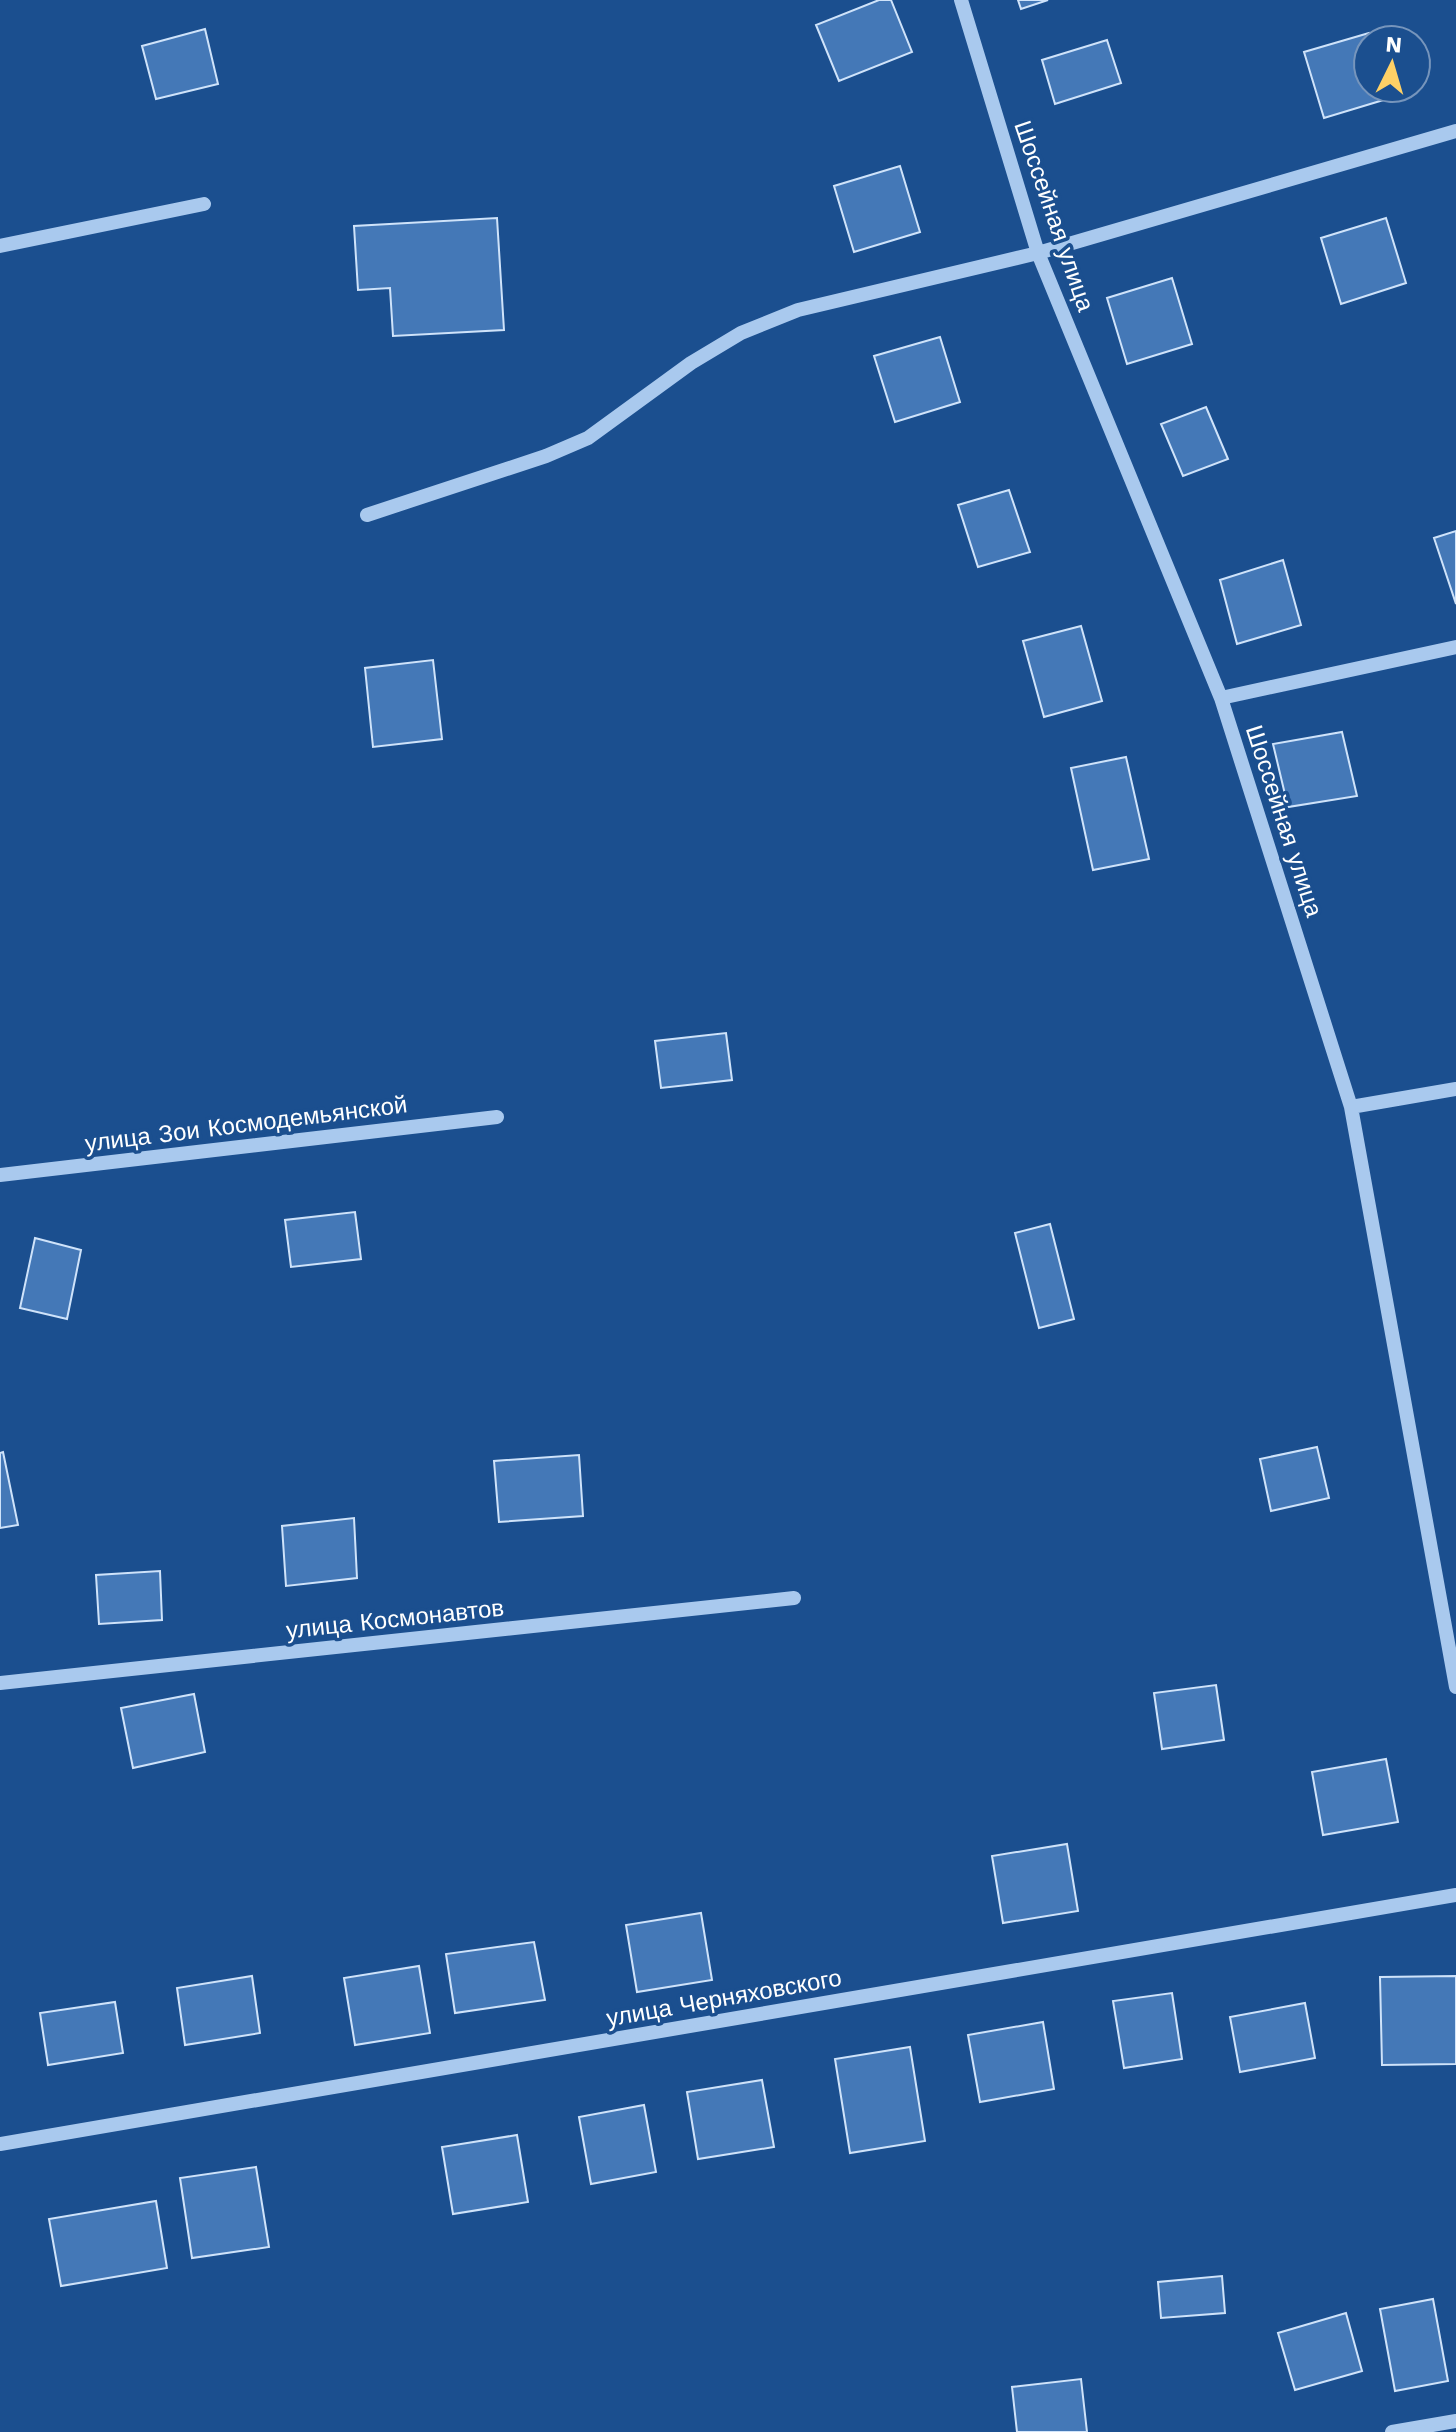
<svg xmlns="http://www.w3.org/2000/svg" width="1456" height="2432" font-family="'Work Sans',sans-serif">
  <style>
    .building { fill: #4478b7; stroke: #cfe3fa; stroke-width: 2 }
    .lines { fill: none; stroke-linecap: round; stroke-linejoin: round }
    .minor { stroke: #a9c9ee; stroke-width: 14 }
    .labels { text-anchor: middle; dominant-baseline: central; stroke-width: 7; stroke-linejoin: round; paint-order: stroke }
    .street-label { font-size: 24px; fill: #fff; stroke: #1b4f8f }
  </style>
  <rect width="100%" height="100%" fill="#1b4f8f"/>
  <path class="building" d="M879,0H891L912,52L839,81L816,25Z
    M1018,0H1048L1021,9Z
    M205,29L218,84L156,99L142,46Z
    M1369,33L1372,40H1368V88H1387L1390,98L1324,118L1304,52Z
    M1107,40L1121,83L1055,104L1042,60Z
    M900,166L920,232L854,252L834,186Z
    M497,218L504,330L393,336L390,288L358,290L354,226Z
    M1386,218L1406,283L1341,304L1321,238Z
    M1172,278L1192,344L1127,364L1107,298Z
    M940,337L960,402L895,422L874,356Z
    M1206,407L1228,459L1183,476L1161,424Z
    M1009,490L1030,552L978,567L958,505Z
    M1456,531V604L1434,538Z
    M1283,560L1301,625L1237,644L1220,580Z
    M1081,626L1102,701L1044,717L1023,641Z
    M433,660L442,739L373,747L365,668Z
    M1342,732L1357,796L1288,807L1273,744Z
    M1126,757L1149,859L1093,870L1071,768Z
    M726,1033L732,1080L661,1088L655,1041Z
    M355,1212L361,1259L291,1267L285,1220Z
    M1050,1224L1074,1319L1039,1328L1015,1233Z
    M35,1238L81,1250L67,1319L20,1308Z
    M1317,1447L1329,1498L1271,1511L1260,1459Z
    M3,1452L18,1525L0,1528V1453Z
    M579,1455L583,1516L499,1522L494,1461Z
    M354,1518L357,1578L286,1586L282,1526Z
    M160,1571L162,1620L99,1624L96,1575Z
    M1216,1685L1224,1740L1162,1749L1154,1693Z
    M194,1694L205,1752L133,1768L121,1708Z
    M1386,1759L1398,1822L1323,1835L1312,1772Z
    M1067,1844L1078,1911L1003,1923L992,1856Z
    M701,1913L712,1980L637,1992L626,1925Z
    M534,1942L545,2000L455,2013L446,1954Z
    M419,1966L430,2033L355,2045L344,1978Z
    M252,1976L260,2033L185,2045L177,1988Z
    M1456,1976V2064L1382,2065L1380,1977Z
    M1172,1993L1182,2059L1124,2068L1113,2001Z
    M115,2002L123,2053L48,2065L40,2013Z
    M1305,2003L1315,2058L1240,2072L1230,2017Z
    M1043,2022L1054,2089L980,2102L968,2035Z
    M910,2047L925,2141L850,2153L835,2059Z
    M762,2080L774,2147L698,2159L687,2092Z
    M644,2105L656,2172L591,2184L579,2117Z
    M517,2135L528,2202L453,2214L442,2147Z
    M256,2167L269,2247L192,2258L180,2178Z
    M156,2201L167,2268L61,2286L49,2219Z
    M1222,2276L1225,2313L1161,2318L1158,2282Z
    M1433,2299L1448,2381L1395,2391L1380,2309Z
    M1346,2313L1362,2371L1295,2390L1278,2333Z
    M1081,2379L1087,2432H1017L1012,2387Z"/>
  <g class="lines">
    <path class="minor" d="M961,0L1038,253L1221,698L1351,1107L1456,1687
      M0,246L204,204
      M367,515L546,456L588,438L691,363L741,333L798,310L1038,253L1456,131
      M1221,698L1456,647
      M1351,1107L1456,1089
      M0,1175L497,1117
      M0,1683L794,1598
      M0,2144L1456,1895
      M1392,2432L1456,2421"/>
  </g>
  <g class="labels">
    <g class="street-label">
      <text transform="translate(1054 216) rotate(71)">Шоссейная улица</text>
      <text transform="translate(1284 821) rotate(72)">Шоссейная улица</text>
      <text transform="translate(246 1124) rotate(-7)">улица Зои Космодемьянской</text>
      <text transform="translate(395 1619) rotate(-6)">улица Космонавтов</text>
      <text transform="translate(724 1998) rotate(-10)">улица Черняховского</text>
    </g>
  </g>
  <g transform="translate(1392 64) rotate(5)"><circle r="38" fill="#1b4f8f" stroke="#7695bc" stroke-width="2"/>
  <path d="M0-6L14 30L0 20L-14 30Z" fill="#ffd166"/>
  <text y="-12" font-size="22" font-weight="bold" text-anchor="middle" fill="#ffffff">N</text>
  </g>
</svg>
